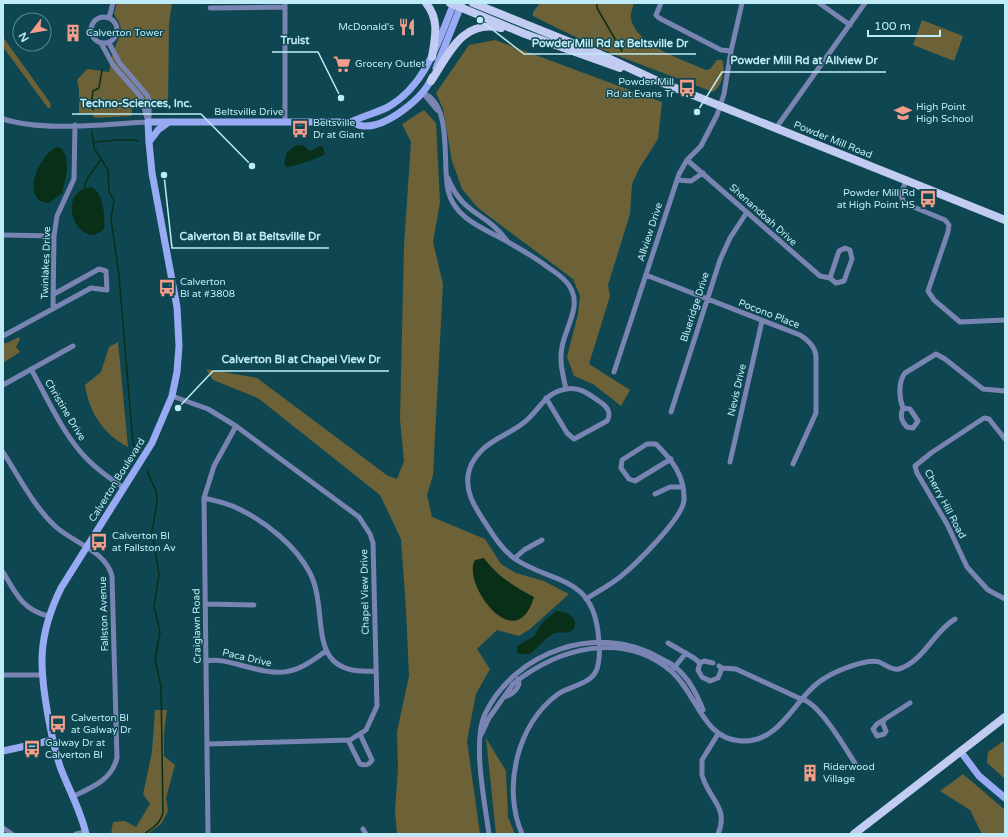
<svg xmlns="http://www.w3.org/2000/svg" width="1008" height="837" font-family="'Varela Round',sans-serif">
  <style>
    .green { fill: #6d6138 }
    .water { fill: #092f19 }
    .lines { fill: none; stroke-linecap: round; stroke-linejoin: round }
    .stream { stroke: #092f19; stroke-width: 1.5 }
    .street { stroke: #7984b3; stroke-width: 5 }
    .secondary { stroke: #99aaf4; stroke-width: 7 }
    .primary { stroke: #c2ccf2; stroke-width: 8 }
    .labels { text-anchor: middle; dominant-baseline: central; stroke-width: 3; stroke-linejoin: round; paint-order: stroke }
    .poi-label { font-size: 10px; fill: #bfebf6; stroke: #0e4751; text-anchor: start }
    .street-label { font-size: 10px; fill: #bfebf6; stroke: #0e4751 }
    .leader { fill: none; stroke: #bfebf6; stroke-width: 1.5 }
    .callout-dot { fill: #bfebf6; stroke: #0e4751; stroke-width: 1.5 }
    .callout-label { font-size: 11px; text-anchor: middle; font-weight: bold; fill: #bfebf6; stroke: #0e4751; stroke-width: 3; stroke-linejoin: round; paint-order: stroke }
  </style>
  <rect width="100%" height="100%" fill="#0e4751"/>
  <path class="green" d="M117,3H172L169,23L168,106L133,105L131,116L95,118L92,114L79,113V89L77,80L87,69L109,72C111,64 112,54 115,47C122,30 124,30 114,14Z
    M540,3H634C633,7 630,14 631,18C635,45 684,60 706,70L710,69L717,60H722C726,69 722,87 713,92L600,49L533,16V12Z
    M922,20L963,36L954,61L913,45Z
    M3,37L51,104L50,108H48L3,47Z
    M495,40L662,102L658,139L639,169L632,184L630,214L608,285L610,296L589,364L630,390L621,406L593,384L574,376L567,357L578,314L580,296L573,279L478,208L462,189L452,161L443,109L436,93L469,45Z
    M424,110L436,123L440,202L433,242L443,284L433,475L427,495L432,517L485,539L501,564L516,573L544,581L569,594L530,629L519,636L497,630L477,649L490,669L476,694L467,741L480,834H397L395,811L398,769L397,732L409,676L406,609L401,539L380,495L258,398L213,380L206,369L257,378L388,476L397,479L404,461L400,419L404,246L411,142L402,124Z
    M19,337L20,339L16,347L20,352L3,363V343H7Z
    M118,342L128,447C103,434 89,412 85,385L101,372L109,347Z
    M155,710H167L164,733V756L175,765L166,798L168,811L161,824L147,834H111L113,822L125,821L136,827L150,804L143,794L152,752Z
    M486,738L506,771L508,817L515,834H496Z
    M1005,740V779L987,763L988,752Z
    M963,774L1005,810V834H982L970,810L940,791Z"/>
  <path class="water" d="M297,145L304,146L310,151L320,146L323,147L325,154C322,157 290,168 287,167L284,164L287,152Z
    M57,147L61,148L66,156L67,171L62,193L49,203C18,201 40,153 57,147Z
    M91,187C104,192 105,217 104,229C80,253 52,193 91,187Z
    M484,558C498,577 514,586 534,597C516,659 461,583 475,560Z
    M556,611C561,611 565,612 570,615C574,618 576,621 575,626C571,637 560,630 553,634C547,637 536,649 530,654H519L517,652V646L534,636L542,623Z"/>
  <g class="lines">
    <path class="stream" d="M597,3V8L622,51
      M93,110L92,98L93,91L99,88L102,70
      M92,132L94,148L108,170L109,191L114,201L111,219L119,276L133,443L136,451
      M93,142C109,142 122,137 138,141
      M84,188L87,179L101,159
      M144,834C153,828 161,823 163,812L161,687L155,659L160,632L154,606L159,574L152,532L157,502L156,491L147,471"/>
    <path class="street" d="M285,3V122
      M661,3L656,15L659,18L721,50L731,51
      M819,3L850,25
      M210,8L284,7
      M91 30a13 13 0 1 1 26 0a13 13 0 1 1-26 0Z
      M109,18L113,3
      M101,43L113,65L141,97L148,122
      M109,43L119,62L147,95L149,101V117
      M423,93C453,104 442,164 448,190C454,219 485,229 508,242C522,250 536,258 549,268C558,274 568,281 572,291C580,308 565,329 562,347C559,361 563,375 566,389
      M423,93L437,110
      M3,119C44,132 105,124 148,122
      M776,128L865,3
      M687,160L820,276L830,278L836,283L844,281L852,259L850,250L845,248L839,251L830,278
      M448,178C462,215 488,213 507,241
      M677,180L691,181L703,173
      M906,180L901,195L904,203L945,220L949,225L948,232L928,291L934,300L960,322L1005,320
      M3,235L54,236
      M646,275L800,335C808,340 815,346 816,356V413L793,464
      M53,309L54,236L57,216L74,179L75,125
      M3,336L91,288L107,290L106,271L99,269L54,294
      M31,369C48,399 63,435 88,460C99,471 112,480 124,488
      M614,372L679,174L687,160L701,146L717,115L724,94L731,51L742,3
      M3,385L73,346
      M172,396L208,409L236,426L359,517L370,534L373,543L377,706L366,730L350,740L207,744
      M903,408C899,398 898,382 905,373L936,354L945,359L983,389L1005,391
      M903,408L910,409L918,421L913,428L907,427C901,421 900,416 903,408Z
      M671,412L720,260L730,238L747,212
      M1005,439L989,419L984,418L931,453L915,466L917,473L947,524L967,567L988,590L1005,599
      M3,452C19,477 34,507 56,527C74,543 106,551 112,576L117,758C111,781 92,787 72,797
      M730,462L762,321
      M655,494L670,487H683
      M204,498C216,501 228,503 239,509C266,522 296,546 310,573C331,615 302,676 375,671
      M515,558L524,550L542,540
      M3,572C16,594 22,609 48,616
      M586,599C597,592 610,585 620,577C635,565 683,518 684,500C685,476 672,460 656,444H647L622,460L621,468L629,479L635,481L671,459
      M206,604L254,605
      M668,643L694,658L700,663
      M207,661C218,659 229,662 240,665C281,676 291,677 326,651
      M713,663L704,661L700,663L698,670L702,677L710,681L718,678L722,668L719,666
      M722,668L736,669L801,699C819,702 846,749 856,765
      M673,669L686,653
      M3,675H42
      M504,697C511,695 517,690 519,684L518,679
      M884,720L883,724L886,731L884,734L877,736L873,729L877,724L910,703
      M480,737L489,718L513,684C558,648 623,630 671,671C697,693 702,739 741,741C783,743 794,696 825,678C836,671 867,658 879,662C885,664 892,671 899,669C924,661 933,632 955,619
      M348,740L360,764C366,766 369,765 372,760L360,734
      M702,775V760L718,734
      M703,778C710,800 729,808 718,834
      M3,828L12,834
      M363,829L366,834
      M76,834L86,832
      M208,834L204,498L214,466L236,426
      M489,834C485,804 472,741 485,714C515,651 599,622 660,658C665,661 671,663 675,667C689,678 697,694 703,710
      M522,834C502,788 517,724 558,694C572,685 595,684 598,665C601,654 599,643 598,632C591,575 553,584 515,559C501,549 492,533 482,518C474,505 466,493 468,476C469,466 475,457 482,450C495,437 515,432 528,419C541,407 545,393 566,389C581,386 591,396 603,404C609,409 611,414 607,421L574,439L567,433L546,398"/>
    <path class="secondary" d="M436,68L462,3
      M351,122C363,116 376,113 388,107C426,85 438,42 454,3
      M149,142L158,130L169,122
      M3,751L53,740
      M961,752L979,776L1005,798
      M86,834C81,811 69,790 61,769C55,753 52,737 49,721C39,668 37,637 61,588L152,443L172,396L177,372L179,346L177,307L152,173L149,142L148,122H351C354,123 359,126 363,126C386,128 424,98 432,77"/>
    <path class="primary" d="M426,3C440,20 435,38 432,57
      M450,3L525,34L620,68
      M473,3L597,53L653,79L1005,220
      M431,81C449,54 462,19 501,28
      M854,834L1005,717"/>
  </g>
  <defs>
    <g id="restaurant-bare" transform="scale(1.38)"><path d="M-5-6h1v4h1v-4h1v4h1v-4h1v5L-1.5 .5V6h-2V.5L-5-1ZM5-6V6H3V1.5H1.5Q1.5-4 5-6Z" fill="#f49e8a" stroke="#0e4751" stroke-width="2.5" paint-order="stroke"/></g>
    <g id="building-bare" transform="scale(1.38)"><path d="M-4-6H4V6H1V3H-1V6H-4ZM-2.5-4.3h1.7v1.8h-1.7ZM.8-4.3h1.7v1.8H.8ZM-2.5-1h1.7V.8h-1.7ZM.8-1h1.7V.8H.8Z" fill="#f49e8a" stroke="#0e4751" stroke-width="2.5" paint-order="stroke"/></g>
    <g id="supermarket-bare" transform="scale(1.38)"><path d="M-6-5.5h2.5l.6 2H6L4.5 2H-2.5L-4.4-4H-6ZM-1.5 3.2a1.3 1.3 0 1 0 .1 0ZM3 3.2a1.3 1.3 0 1 0 .1 0Z" fill="#f49e8a" stroke="#0e4751" stroke-width="2.5" paint-order="stroke"/></g>
    <g id="bus-bare" transform="scale(1.38)"><path d="M-5-6H5V4H4V6H2V4H-2V6H-4V4H-5ZM-3.5-4V0h7V-4ZM-3.5 1.2v1.5H-2V1.2ZM2 1.2v1.5H3.5V1.2Z" fill="#f49e8a" stroke="#0e4751" stroke-width="2.5" paint-order="stroke"/></g>
    <g id="school-bare" transform="scale(1.38)"><path d="M0-5L7-2L0 1L-7-2ZM-4 1L0 2.5L4 1V4Q0 6-4 4Z" fill="#f49e8a" stroke="#0e4751" stroke-width="2.5" paint-order="stroke"/></g>
  </defs>
  <g fill-rule="evenodd">
    <use href="#restaurant-bare" x="407" y="27"/>
    <use href="#building-bare" x="73" y="33"/>
    <use href="#supermarket-bare" x="342" y="64"/>
    <use href="#bus-bare" x="687" y="88"/>
    <use href="#school-bare" x="903" y="113"/>
    <use href="#bus-bare" x="300" y="129"/>
    <use href="#bus-bare" x="928" y="199"/>
    <use href="#bus-bare" x="167" y="288"/>
    <use href="#bus-bare" x="99" y="542"/>
    <use href="#bus-bare" x="58" y="724"/>
    <use href="#bus-bare" x="32" y="749"/>
    <use href="#building-bare" x="810" y="773"/>
  </g>
  <g class="labels">
    <g class="poi-label">
      <text x="394" y="27" text-anchor="end">McDonald's</text>
      <text x="86" y="33">Calverton Tower</text>
      <text x="355" y="64">Grocery Outlet</text>
      <text x="674" y="82" text-anchor="end">Powder Mill<tspan x="674" dy="12">Rd at Evans Tr</tspan></text>
      <text x="916" y="107">High Point<tspan x="916" dy="12">High School</tspan></text>
      <text x="313" y="123">Beltsville<tspan x="313" dy="12">Dr at Giant</tspan></text>
      <text x="915" y="193" text-anchor="end">Powder Mill Rd<tspan x="915" dy="12">at High Point HS</tspan></text>
      <text x="180" y="282">Calverton<tspan x="180" dy="12">Bl at #3808</tspan></text>
      <text x="112" y="536">Calverton Bl<tspan x="112" dy="12">at Fallston Av</tspan></text>
      <text x="71" y="718">Calverton Bl<tspan x="71" dy="12">at Galway Dr</tspan></text>
      <text x="45" y="743">Galway Dr at<tspan x="45" dy="12">Calverton Bl</tspan></text>
      <text x="823" y="767">Riderwood<tspan x="823" dy="12">Village</tspan></text>
    </g>
    <g class="street-label">
      <text x="249" y="112">Beltsville Drive</text>
      <text transform="translate(833 140) rotate(22)">Powder Mill Road</text>
      <text transform="translate(763 215) rotate(42)">Shenandoah Drive</text>
      <text transform="translate(650 232) rotate(-72)">Allview Drive</text>
      <text transform="translate(46 263) rotate(-88)">Twinlakes Drive</text>
      <text transform="translate(695 307) rotate(-72)">Blueridge Drive</text>
      <text transform="translate(769 314) rotate(21)">Pocono Place</text>
      <text transform="translate(737 390) rotate(-77)">Nevis Drive</text>
      <text transform="translate(65 410) rotate(59)">Christine Drive</text>
      <text transform="translate(117 480) rotate(-58)">Calverton Boulevard</text>
      <text transform="translate(945 504) rotate(62)">Cherry Hill Road</text>
      <text transform="translate(365 592) rotate(-91)">Chapel View Drive</text>
      <text transform="translate(104 614) rotate(-92)">Fallston Avenue</text>
      <text transform="translate(197 626) rotate(-91)">Craiglawn Road</text>
      <text transform="translate(247 658) rotate(13)">Paca Drive</text>
    </g>
  </g>
  <path class="leader" d="M341 98L318 52H272M480 20L524 54H696M697 112L722 72H886M252 166L201 114H72M164 175L172 248H329M178 408L213 371H389"/>
  <g class="callout-dot">
    <circle cx="341" cy="98" r="4"/>
    <circle cx="480" cy="20" r="4"/>
    <circle cx="697" cy="112" r="4"/>
    <circle cx="252" cy="166" r="4"/>
    <circle cx="164" cy="175" r="4"/>
    <circle cx="178" cy="408" r="4"/>
  </g>
  <g class="callout-label">
    <text x="295" y="44">Truist</text>
    <text x="610" y="47">Powder Mill Rd at Beltsville Dr</text>
    <text x="804" y="64">Powder Mill Rd at Allview Dr</text>
    <text x="136" y="107">Techno-Sciences, Inc.</text>
    <text x="250" y="240">Calverton Bl at Beltsville Dr</text>
    <text x="301" y="363">Calverton Bl at Chapel View Dr</text>
  </g>
  <rect width="1008" height="837" fill="none" stroke="#bfebf6" stroke-width="8"/>
  <g transform="translate(32 32) rotate(239)"><circle r="19" fill="#0e4751" stroke="#558993"/>
  <path d="M0-3L7 15L0 10L-7 15Z" fill="#f49e8a"/>
  <text y="-6" font-size="11" font-weight="bold" text-anchor="middle" fill="#bfebf6">N</text>
  </g>
  <path d="M868 30v6h72v-6" fill="none" stroke="#bfebf6" stroke-width="2"/>
  <text x="874" y="30" font-size="12" fill="#bfebf6" stroke="#0e4751" stroke-width="3" paint-order="stroke">100 m</text>
</svg>
